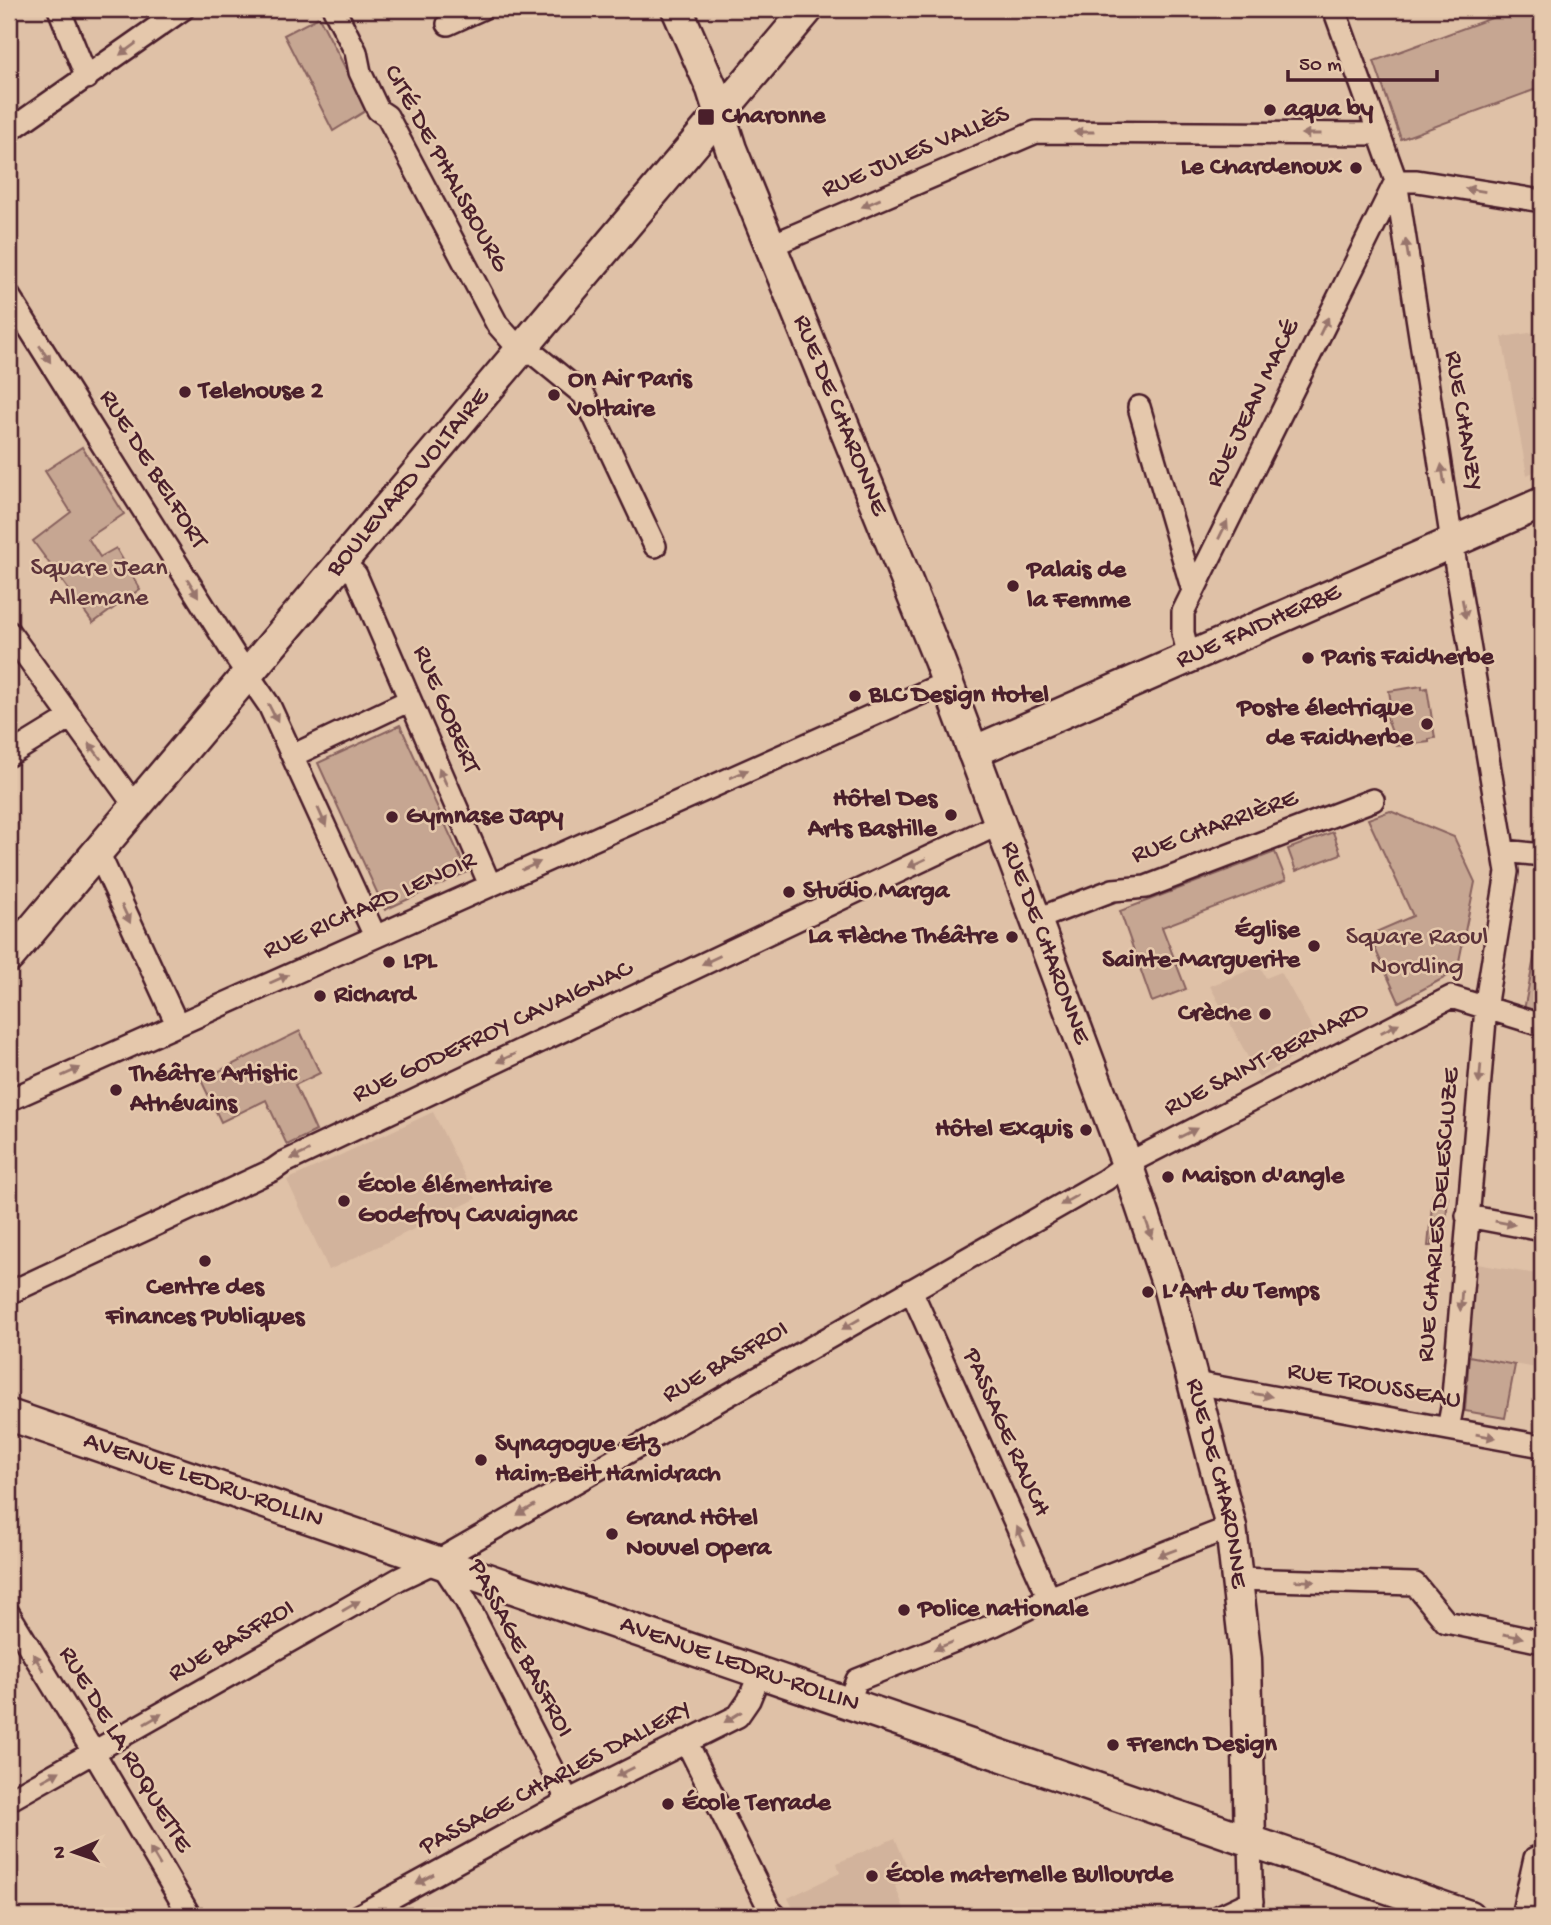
<svg xmlns="http://www.w3.org/2000/svg" width="1551" height="1925" font-family="'Gochi Hand',sans-serif">
  <style>
    .built { fill: #d2b39c }
    .green { fill: #c6a692; stroke: #88625e; stroke-width: 2 }
    .lines { fill: none; stroke-linecap: round; stroke-linejoin: round }
    .street-casing { stroke: #4a1f2b; stroke-width: 26 }
    .secondary-casing { stroke: #4a1f2b; stroke-width: 35 }
    .street { stroke: #e5c8ac; stroke-width: 21 }
    .secondary { stroke: #e5c8ac; stroke-width: 30 }
    .oneway { fill: #98746c }
    .poi-dot { fill: #4a1f2b; stroke: #e5c8ac; stroke-width: 2.5 }
    .labels { text-anchor: middle; dominant-baseline: central; stroke-width: 5; stroke-linejoin: round; paint-order: stroke }
    .poi-label { font-size: 26px; font-weight: bold; fill: #4a1f2b; stroke: #e5c8ac; text-anchor: start }
    .street-label { font-size: 26px; fill: #4a1f2b; stroke: #e5c8ac }
    .park-label { font-size: 26px; fill: #5d333a; stroke: #e5c8ac }
  </style>
  <rect width="100%" height="100%" fill="#dfc1a7"/>
  <filter id="ink" filterUnits="userSpaceOnUse"><feTurbulence type="fractalNoise" baseFrequency=".0143" numOctaves="2"/><feDisplacementMap in="SourceGraphic" scale="14" xChannelSelector="R" yChannelSelector="G"/><feConvolveMatrix kernelMatrix="1 2 1 2 8 2 1 2 1" color-interpolation-filters="sRGB"/></filter>
  <g filter="url(#ink)">
    <path class="built" d="M1542,331V468L1527,475L1502,337Z
      M1260,966L1266,978L1281,972L1320,1042L1259,1078L1210,986Z
      M433,1112L476,1199L329,1270L287,1180Z
      M1477,1264L1542,1275V1369L1469,1356Z
      M895,1838L912,1879L895,1886L907,1916H797L788,1898L840,1873L837,1863Z"/>
    <path class="green" d="M1516,9H1542V87L1401,139L1374,61Z
      M319,17L367,110L333,131L284,35Z
      M82,447L124,514L88,538L100,557L116,548L140,589L93,623L33,541L71,512L45,471Z
      M1422,686V689L1427,688L1435,738L1429,739V742L1397,746L1386,716L1393,715L1389,691Z
      M400,725L467,872L385,910L318,763Z
      M1390,811L1454,837L1475,882L1457,971L1399,1002L1369,935L1413,916L1368,819Z
      M1333,832L1341,854L1296,871L1288,849Z
      M1275,852L1286,880L1162,927L1186,989L1152,1002L1120,911Z
      M1542,917V1016L1524,1010Z
      M300,1031L320,1073L295,1085L316,1131L287,1145L266,1100L221,1122L201,1080Z
      M1433,1195L1448,1197L1445,1231L1433,1230L1431,1246H1428Z
      M1469,1356L1515,1365L1505,1418L1465,1411Z"/>
    <g class="lines">
      <g class="street-casing">
        <path id="street" d="M59,9L87,78
          M334,9L356,52L360,72L378,110L387,116L497,324L520,350
          M1334,9L1396,181L1452,542L1507,872L1487,996L1452,1408L1448,1429
          M448,24L481,9
          M9,131L183,9
          M1396,181H1417L1542,201
          M772,245L1036,132L1379,134
          M9,296L235,656L269,705L375,936
          M523,345L584,395L655,546
          M1139,407L1193,591
          M342,562L356,575L490,885
          M9,632L135,806
          M1189,657L1183,633V612L1396,181
          M9,755L71,717
          M294,755L410,700
          M1504,851L1542,855
          M98,852L177,1024
          M1037,919L1113,890L1146,887L1373,800
          M9,1100L947,682
          M1467,1216L1542,1230
          M911,1290L1049,1598
          M9,1293L273,1170L283,1163L1001,823
          M1195,1383L1542,1446
          M439,1560L465,1599L568,1801
          M1236,1579L1415,1584L1446,1622L1542,1642
          M9,1614L94,1753L190,1916
          M848,1703L857,1680L994,1625L1049,1598L1231,1527
          M686,1741L770,1910L776,1916
          M9,1800L399,1579L439,1560L1105,1180L1127,1164L1451,997L1542,1025
          M1250,1841L1252,1916
          M358,1916L568,1801L738,1716L749,1700L760,1673
          M1220,1916L1252,1901
          M1522,1916L1535,1858L1542,1859"/>
      </g>
      <g class="secondary-casing">
        <g id="secondary">
          <path id="s1" d="M677,9L712,89L731,149L939,660L1127,1164L1168,1286L1231,1527L1246,1659L1250,1841"/>
          <path id="s2" d="M973,752L1542,503"/>
          <path id="s3" d="M9,957L808,9"/>
          <path id="s4" d="M9,1415C496,1580 982,1749 1469,1916"/>
        </g>
      </g>
      <use href="#street" class="street"/>
      <use href="#secondary" class="secondary"/>
    </g>
    <defs><path id="oneway-solid" d="M-6-.8H1V-3.2L6.5 0L1 3.2V.8H-6Z" transform="scale(1.75)"/></defs>
    <g class="oneway">
      <use href="#oneway-solid" transform="translate(128 49) rotate(144)"/>
      <use href="#oneway-solid" transform="translate(1084 132) rotate(-180)"/>
      <use href="#oneway-solid" transform="translate(1311 134) rotate(-180)"/>
      <use href="#oneway-solid" transform="translate(1475 190) rotate(-171)"/>
      <use href="#oneway-solid" transform="translate(871 203) rotate(157)"/>
      <use href="#oneway-solid" transform="translate(1407 249) rotate(-99)"/>
      <use href="#oneway-solid" transform="translate(1324 326) rotate(-64)"/>
      <use href="#oneway-solid" transform="translate(45 354) rotate(57)"/>
      <use href="#oneway-solid" transform="translate(1443 474) rotate(-99)"/>
      <use href="#oneway-solid" transform="translate(1223 530) rotate(-64)"/>
      <use href="#oneway-solid" transform="translate(193 588) rotate(58)"/>
      <use href="#oneway-solid" transform="translate(1464 609) rotate(80)"/>
      <use href="#oneway-solid" transform="translate(273 713) rotate(63)"/>
      <use href="#oneway-solid" transform="translate(95 751) rotate(-126)"/>
      <use href="#oneway-solid" transform="translate(739 774) rotate(-24)"/>
      <use href="#oneway-solid" transform="translate(443 777) rotate(-114)"/>
      <use href="#oneway-solid" transform="translate(322 817) rotate(66)"/>
      <use href="#oneway-solid" transform="translate(917 863) rotate(155)"/>
      <use href="#oneway-solid" transform="translate(531 866) rotate(-24)"/>
      <use href="#oneway-solid" transform="translate(126 914) rotate(65)"/>
      <use href="#oneway-solid" transform="translate(711 960) rotate(155)"/>
      <use href="#oneway-solid" transform="translate(279 979) rotate(-24)"/>
      <use href="#oneway-solid" transform="translate(1390 1028) rotate(-27)"/>
      <use href="#oneway-solid" transform="translate(506 1058) rotate(155)"/>
      <use href="#oneway-solid" transform="translate(71 1072) rotate(-24)"/>
      <use href="#oneway-solid" transform="translate(1480 1074) rotate(95)"/>
      <use href="#oneway-solid" transform="translate(1188 1133) rotate(-27)"/>
      <use href="#oneway-solid" transform="translate(300 1155) rotate(155)"/>
      <use href="#oneway-solid" transform="translate(1069 1200) rotate(150)"/>
      <use href="#oneway-solid" transform="translate(1505 1223) rotate(10)"/>
      <use href="#oneway-solid" transform="translate(1149 1229) rotate(71)"/>
      <use href="#oneway-solid" transform="translate(1461 1301) rotate(94)"/>
      <use href="#oneway-solid" transform="translate(851 1324) rotate(150)"/>
      <use href="#oneway-solid" transform="translate(1262 1395) rotate(10)"/>
      <use href="#oneway-solid" transform="translate(1486 1436) rotate(10)"/>
      <use href="#oneway-solid" transform="translate(526 1510) rotate(150)"/>
      <use href="#oneway-solid" transform="translate(1021 1536) rotate(-114)"/>
      <use href="#oneway-solid" transform="translate(1167 1553) rotate(159)"/>
      <use href="#oneway-solid" transform="translate(1305 1581) rotate(2)"/>
      <use href="#oneway-solid" transform="translate(351 1606) rotate(-30)"/>
      <use href="#oneway-solid" transform="translate(1513 1636) rotate(11)"/>
      <use href="#oneway-solid" transform="translate(943 1646) rotate(158)"/>
      <use href="#oneway-solid" transform="translate(38 1662) rotate(-121)"/>
      <use href="#oneway-solid" transform="translate(733 1717) rotate(148)"/>
      <use href="#oneway-solid" transform="translate(153 1719) rotate(-30)"/>
      <use href="#oneway-solid" transform="translate(625 1772) rotate(153)"/>
      <use href="#oneway-solid" transform="translate(51 1776) rotate(-29)"/>
      <use href="#oneway-solid" transform="translate(155 1857) rotate(-121)"/>
      <use href="#oneway-solid" transform="translate(425 1879) rotate(151)"/>
    </g>
  </g>
  <g class="poi-dot">
    <circle cx="1270" cy="110" r="7"/>
    <rect x="697" y="108" width="18" height="18" rx="3.5"/>
    <circle cx="1356" cy="168" r="7"/>
    <circle cx="185" cy="392" r="7"/>
    <circle cx="554" cy="395" r="7"/>
    <circle cx="1013" cy="586" r="7"/>
    <circle cx="1308" cy="658" r="7"/>
    <circle cx="855" cy="696" r="7"/>
    <circle cx="1427" cy="724" r="7"/>
    <circle cx="951" cy="815" r="7"/>
    <circle cx="392" cy="817" r="7"/>
    <circle cx="789" cy="892" r="7"/>
    <circle cx="1012" cy="937" r="7"/>
    <circle cx="1314" cy="946" r="7"/>
    <circle cx="389" cy="962" r="7"/>
    <circle cx="320" cy="996" r="7"/>
    <circle cx="1265" cy="1014" r="7"/>
    <circle cx="116" cy="1090" r="7"/>
    <circle cx="1086" cy="1130" r="7"/>
    <circle cx="1168" cy="1177" r="7"/>
    <circle cx="344" cy="1201" r="7"/>
    <circle cx="205" cy="1261" r="7"/>
    <circle cx="1148" cy="1292" r="7"/>
    <circle cx="481" cy="1460" r="7"/>
    <circle cx="612" cy="1534" r="7"/>
    <circle cx="904" cy="1610" r="7"/>
    <circle cx="1113" cy="1745" r="7"/>
    <circle cx="668" cy="1804" r="7"/>
    <circle cx="872" cy="1876" r="7"/>
  </g>
  <g class="labels">
    <g class="poi-label">
      <text x="1284" y="110">aqua by</text>
      <text x="722" y="117">Charonne</text>
      <text x="1342" y="168" text-anchor="end">Le Chardenoux</text>
      <text x="568" y="380">On Air Paris<tspan x="568" dy="30">Voltaire</tspan></text>
      <text x="199" y="392">Telehouse 2</text>
      <text x="1027" y="571">Palais de<tspan x="1027" dy="30">la Femme</tspan></text>
      <text x="1322" y="658">Paris Faidherbe</text>
      <text x="869" y="696">BLC Design Hotel</text>
      <text x="1413" y="709" text-anchor="end">Poste électrique<tspan x="1413" dy="30">de Faidherbe</tspan></text>
      <text x="937" y="800" text-anchor="end">Hôtel Des<tspan x="937" dy="30">Arts Bastille</tspan></text>
      <text x="406" y="817">Gymnase Japy</text>
      <text x="803" y="892">Studio Marga</text>
      <text x="1300" y="931" text-anchor="end">Église<tspan x="1300" dy="30">Sainte-Marguerite</tspan></text>
      <text x="998" y="937" text-anchor="end">La Flèche Théâtre</text>
      <text x="403" y="962">LPL</text>
      <text x="334" y="996">Richard</text>
      <text x="1251" y="1014" text-anchor="end">Crèche</text>
      <text x="130" y="1075">Théâtre Artistic<tspan x="130" dy="30">Athévains</tspan></text>
      <text x="1072" y="1130" text-anchor="end">Hôtel Exquis</text>
      <text x="1182" y="1177">Maison d'angle</text>
      <text x="358" y="1186">École élémentaire<tspan x="358" dy="30">Godefroy Cavaignac</tspan></text>
      <text x="205" y="1288" text-anchor="middle">Centre des<tspan x="205" dy="30">Finances Publiques</tspan></text>
      <text x="1162" y="1292">L’Art du Temps</text>
      <text x="495" y="1445">Synagogue Etz<tspan x="495" dy="30">Haim-Beit Hamidrach</tspan></text>
      <text x="626" y="1519">Grand Hôtel<tspan x="626" dy="30">Nouvel Opera</tspan></text>
      <text x="918" y="1610">Police nationale</text>
      <text x="1127" y="1745">French Design</text>
      <text x="682" y="1804">École Terrade</text>
      <text x="886" y="1876">École maternelle Bullourde</text>
    </g>
    <g class="street-label">
      <text transform="translate(916 153) rotate(-23)">RUE JULES VALLÈS</text>
      <text transform="translate(445 169) rotate(61)">CITÉ DE PHALSBOURG</text>
      <text transform="translate(1254 404) rotate(-64)">RUE JEAN MACÉ</text>
      <text stroke="none"><textPath href="#s1" startOffset="438">RUE DE CHARONNE</textPath></text>
      <text transform="translate(1462 421) rotate(81)">RUE CHANZY</text>
      <text transform="translate(152 470) rotate(58)">RUE DE BELFORT</text>
      <text stroke="none"><textPath href="#s3" startOffset="620">BOULEVARD VOLTAIRE</textPath></text>
      <text stroke="none"><textPath href="#s2" startOffset="312">RUE FAIDHERBE</textPath></text>
      <text transform="translate(445 710) rotate(67)">RUE GOBERT</text>
      <text transform="translate(1215 828) rotate(-20)">RUE CHARRIÈRE</text>
      <text transform="translate(370 907) rotate(-24)">RUE RICHARD LENOIR</text>
      <text stroke="none"><textPath href="#s1" startOffset="1004">RUE DE CHARONNE</textPath></text>
      <text transform="translate(493 1033) rotate(-25)">RUE GODEFROY CAVAIGNAC</text>
      <text transform="translate(1267 1060) rotate(-27)">RUE SAINT-BERNARD</text>
      <text transform="translate(1440 1215) rotate(-85)">RUE CHARLES DELESCLUZE</text>
      <text transform="translate(726 1363) rotate(-30)">RUE BASFROI</text>
      <text transform="translate(1374 1387) rotate(10)">RUE TROUSSEAU</text>
      <text transform="translate(1005 1433) rotate(66)">PASSAGE RAUCH</text>
      <text stroke="none"><textPath href="#s4" startOffset="205">AVENUE LEDRU-ROLLIN</textPath></text>
      <text stroke="none"><textPath href="#s1" startOffset="1572">RUE DE CHARONNE</textPath></text>
      <text transform="translate(232 1642) rotate(-30)">RUE BASFROI</text>
      <text transform="translate(519 1649) rotate(62)">PASSAGE BASFROI</text>
      <text stroke="none"><textPath href="#s4" startOffset="772">AVENUE LEDRU-ROLLIN</textPath></text>
      <text transform="translate(124 1750) rotate(59)">RUE DE LA ROQUETTE</text>
      <text transform="translate(556 1779) rotate(-28)">PASSAGE CHARLES DALLERY</text>
    </g>
    <g class="park-label">
      <text x="99" y="569">Square Jean<tspan x="99" dy="30">Allemane</tspan></text>
      <text x="1417" y="938">Square Raoul<tspan x="1417" dy="30">Nordling</tspan></text>
    </g>
  </g>
  <rect width="1551" height="1925" fill="none" stroke="#e5c8ac" stroke-width="35"/>
  <rect x="18" y="18" width="1516" height="1890" fill="none" stroke="#4a1f2b" stroke-width="2.5" filter="url(#ink)"/>
  <g transform="translate(74 1852) rotate(268)" stroke="#e5c8ac" stroke-width="5" paint-order="stroke">
  <path d="M0-5L12 26L0 18L-12 26Z" fill="#4a1f2b"/>
  <text y="-10" font-size="19" font-weight="bold" text-anchor="middle" fill="#4a1f2b">N</text>
  </g>
  <path d="M1288 70v10h149v-10" fill="none" stroke="#4a1f2b" stroke-width="3.5"/>
  <text x="1299" y="70" font-size="21" fill="#4a1f2b" stroke="#e5c8ac" stroke-width="5" paint-order="stroke">50 m</text>
</svg>
